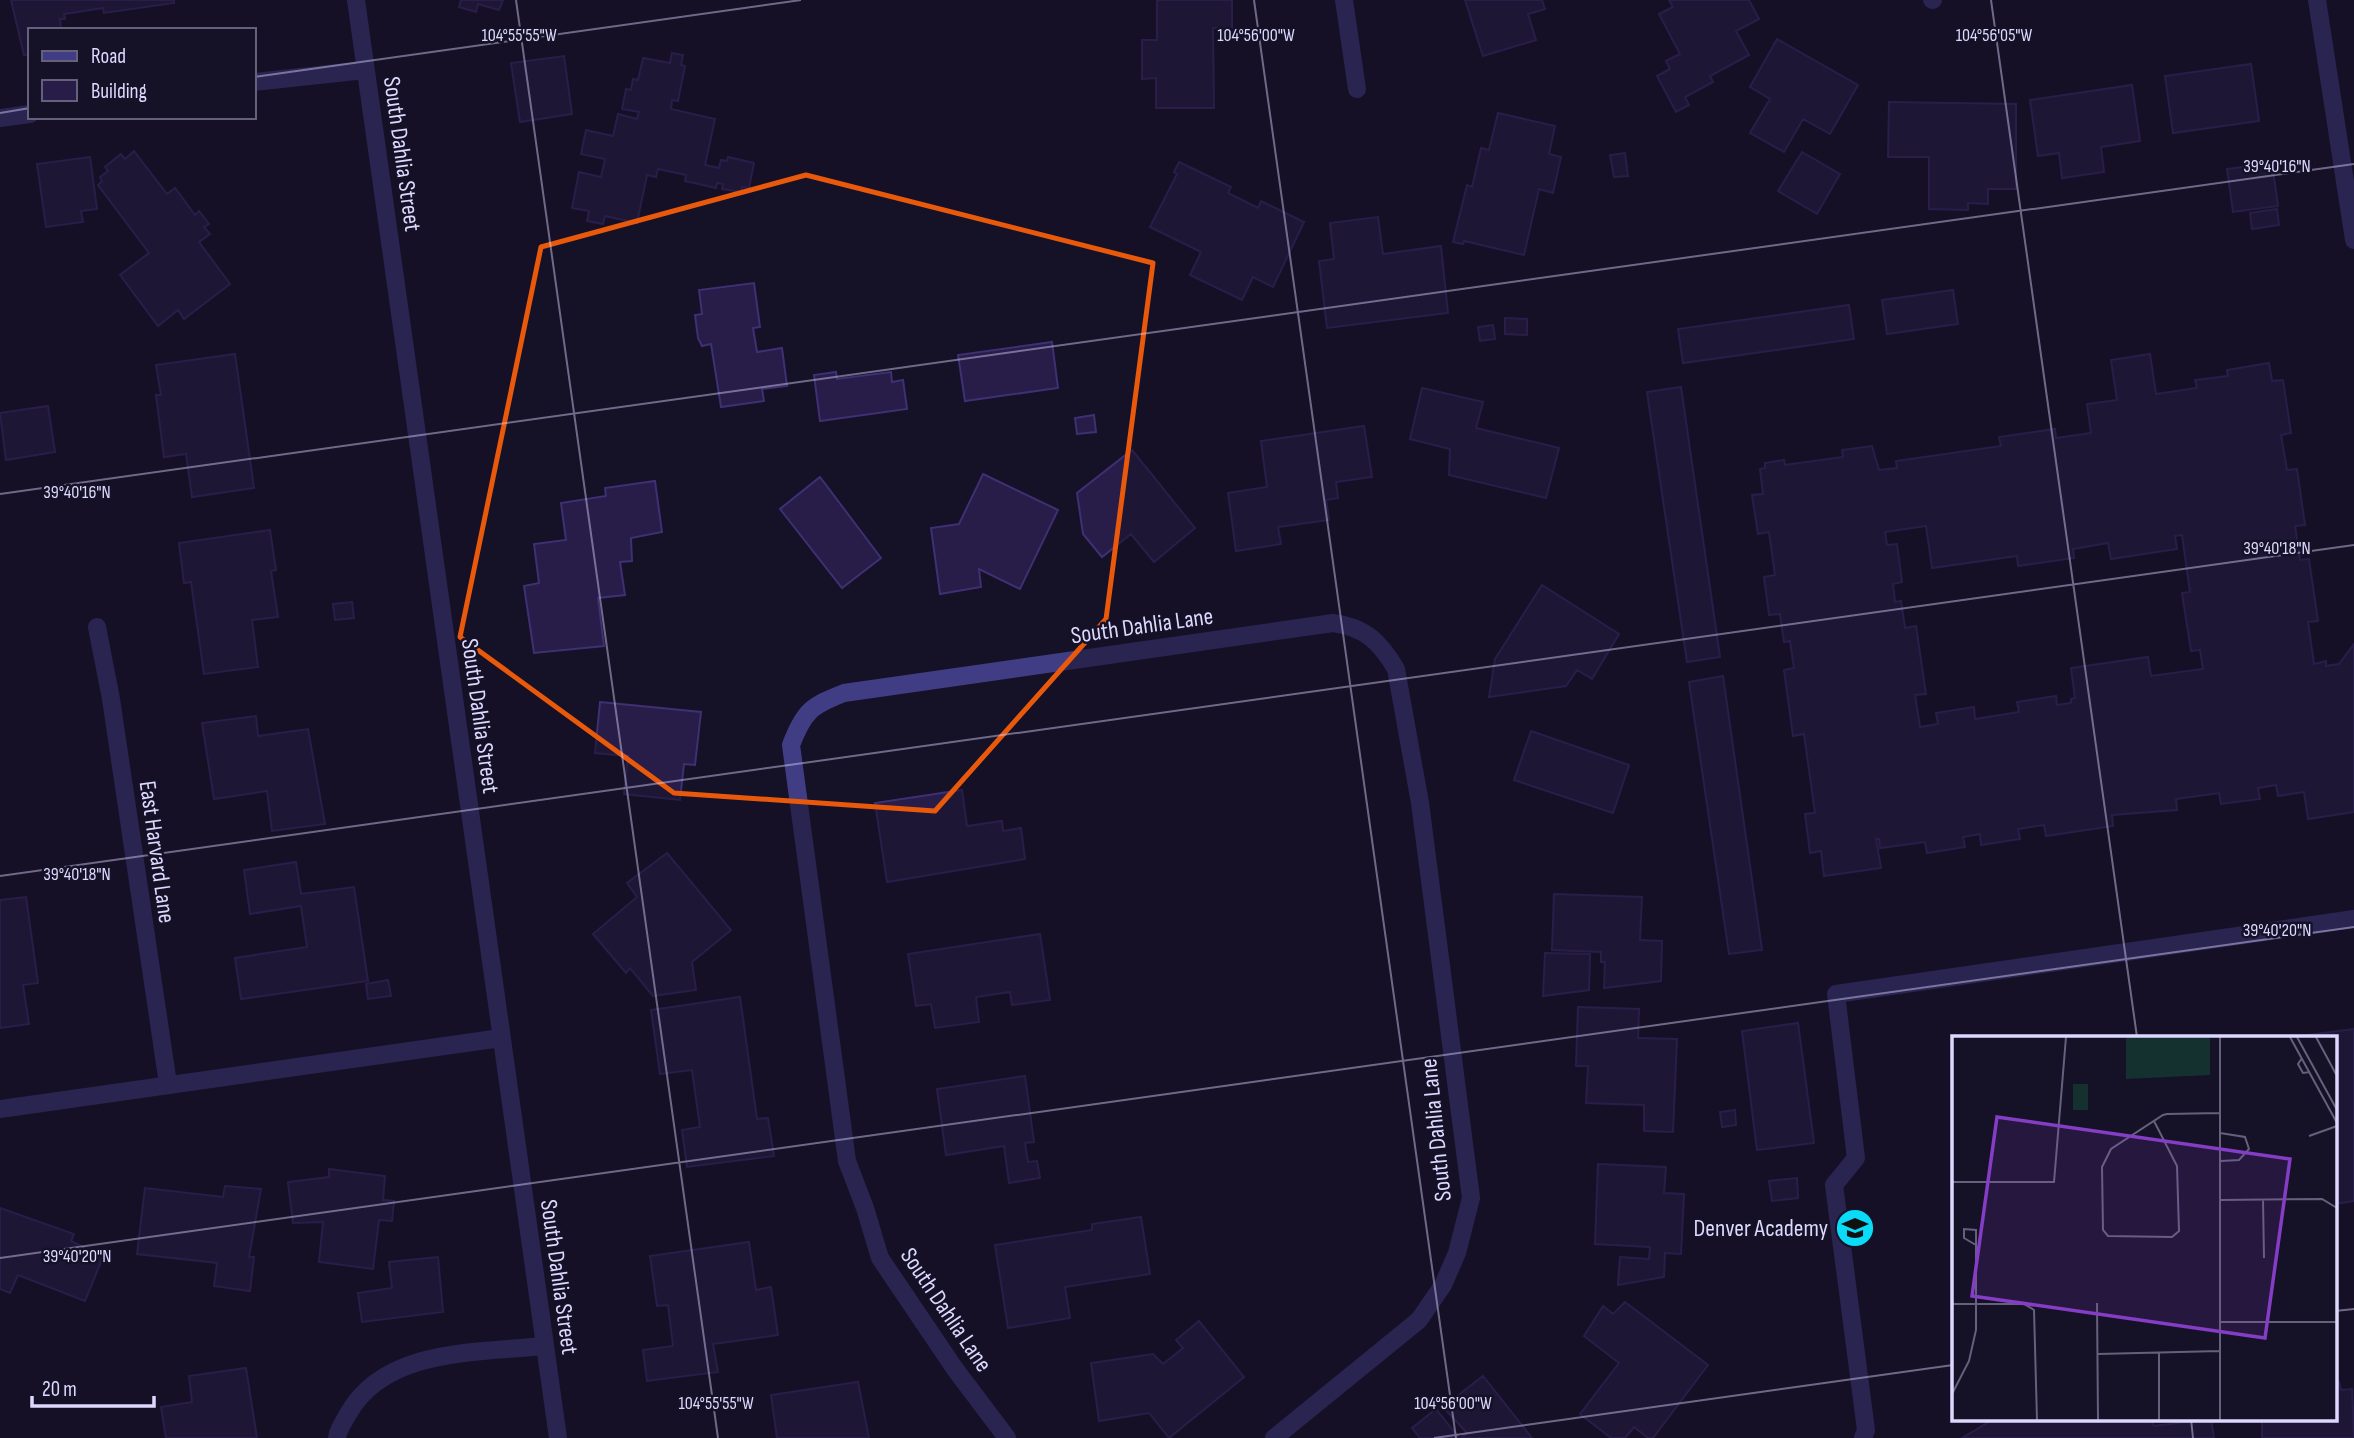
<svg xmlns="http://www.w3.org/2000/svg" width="2354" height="1438" font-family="'Sofia Sans Condensed',sans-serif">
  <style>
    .building { fill: #271d48; stroke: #3e3073; stroke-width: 2; fill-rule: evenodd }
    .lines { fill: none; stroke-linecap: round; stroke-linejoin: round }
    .service { stroke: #413d84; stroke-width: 18 }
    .minor { stroke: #413d84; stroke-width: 18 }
    .tertiary { stroke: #413d84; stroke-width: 18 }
    .marked { fill: none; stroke: #e8590c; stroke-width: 5; stroke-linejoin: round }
    .ticks { fill: none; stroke: #ddd8fe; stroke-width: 2; stroke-opacity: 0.45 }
    .labels { text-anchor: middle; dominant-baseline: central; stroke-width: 5; stroke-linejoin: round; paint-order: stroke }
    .street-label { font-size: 24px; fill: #ddd8fe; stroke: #151127 }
    .poi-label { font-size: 24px; fill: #ddd8fe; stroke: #151127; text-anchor: end }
    .inset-road { fill: none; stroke: #65617d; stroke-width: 2 }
    .view { fill: #853dc5; fill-opacity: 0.15; stroke: #853dc5; stroke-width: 3.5 }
    .inset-edge { fill: none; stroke: #ddd8fe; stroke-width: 3.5 }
    .ticks-label { font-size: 18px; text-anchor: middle; fill: #ddd8fe; stroke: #151127; stroke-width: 5; stroke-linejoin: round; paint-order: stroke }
  </style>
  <rect width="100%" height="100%" fill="#151127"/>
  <path class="building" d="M11,0H174V3L104,13L103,8L64,14L65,19H60L61,30H30V54L24,55Z
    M461,0H503L499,10L478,4L476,12L459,7Z
    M1157,0H1232V28H1213L1214,108H1156V78L1142,79V40H1157Z
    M1465,0H1542L1545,9L1528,14L1536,40L1483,56Z
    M1669,0H1749L1759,19L1736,31L1749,55L1710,76L1713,82L1685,97L1689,105L1676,112L1657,76L1670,69L1666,61L1680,54L1659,14L1673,7Z
    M1777,39L1858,85L1830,134L1803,119L1784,152L1750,133L1770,99L1750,87Z
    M672,53L683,55L681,65L685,66L678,101L672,100L671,109L715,119L705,165L719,168L721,160L727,161L728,157L754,163L749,188L742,187L741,192L722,189L723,184L717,183L716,188L685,181L686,175L658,169L656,177L647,175L637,223L605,216L603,224L587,221L589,211L572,208L579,172L601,177L605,159L581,154L586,130L613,136L618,114L637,119L639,112L622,109L626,89L631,90L633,79L638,80L643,58L670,63Z
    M564,56L572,114L520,122L511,63Z
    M2251,64L2259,121L2173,133L2165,76Z
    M2132,85L2140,141L2101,147L2104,172L2062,178L2059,153L2038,156L2030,100Z
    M1889,102L2016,104V189H1988V204L1968,203V210L1929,209V157H1888Z
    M1498,113L1555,126L1549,154L1561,157L1553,193L1539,189L1524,255L1464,241L1463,244L1453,242L1467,185L1472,187L1481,148L1489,150Z
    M134,151L167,194L175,188L195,215L199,211L209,224L204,227L210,234L199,242L230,284L184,319L178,310L158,326L120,275L149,253L98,185L102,181L100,177L108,171L105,167L121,154L125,159Z
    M1802,152L1840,174L1817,214L1778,191Z
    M1625,153L1628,176L1614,177L1610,155Z
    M90,157L97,209L81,211L83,222L46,227L37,164Z
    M1179,162L1231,187L1228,193L1258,208L1261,201L1304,222L1273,287L1253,277L1242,300L1190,275L1201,252L1150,227L1177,174L1174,172Z
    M2272,163L2278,206L2233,212L2227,169Z
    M2277,209L2279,225L2252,229L2250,213Z
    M1378,217L1383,254L1441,246L1448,313L1327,328L1319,261L1334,259L1330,223Z
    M754,283L760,327L753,328L757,352L782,348L787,386L762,389L764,401L721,407L711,344L702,346L698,338L695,315L702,314L699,290Z
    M1953,290L1958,324L1887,334L1882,300Z
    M1849,305L1854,339L1683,363L1678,329Z
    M1505,318L1527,319V335L1505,334Z
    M1493,325L1495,339L1480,341L1478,327Z
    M1052,342L1058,388L965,401L958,355Z
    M235,354L254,488L192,497L186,454L164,457L156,395H161L156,365Z
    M2150,354L2156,394L2197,388L2195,380L2228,376L2227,370L2269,363L2272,381L2283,380L2291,433L2281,435L2287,470L2297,469L2305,525L2295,526L2300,560L2309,559L2318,621L2308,622L2314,664L2326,661V666L2339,664L2354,644V812L2308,819L2304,792L2278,796L2276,785L2258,788L2260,799L2221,804L2219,793L2176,799L2177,810L2112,815L2113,826L2046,836L2044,825L2018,829L2020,839L1981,845L1980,834L1963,837L1965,847L1927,853L1925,842L1880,848L1879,839H1876L1881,868L1824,876L1821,851L1810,853L1805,814L1815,813L1804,734L1793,736L1784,670L1794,668L1790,641L1784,642L1780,614L1769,615L1764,577L1775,575L1769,532L1758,534L1752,495L1763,494L1760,469L1765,468V463L1784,460L1785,465L1843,457L1842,450L1872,446L1879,470L1897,468L1896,461L2001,446L1999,437L2055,429L2056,438L2091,433L2087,404L2117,400L2111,360ZM1926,526L1932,568L2017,556L2018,566L2074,558L2073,549L2108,543L2111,559L2177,549L2175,536L2182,535L2190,592L2182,593L2191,651L2200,650L2203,669L2151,676L2148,657L2071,668L2075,698L2071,699V703L2057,705L2056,696L2017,702L2019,712L1975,719L1974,707L1936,713L1938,724L1920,727L1915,695L1926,694L1916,626L1905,628L1901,601L1895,602L1893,584L1902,582L1897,544L1887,545L1885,532Z
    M836,372L837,379L891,372L892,382L903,380L907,409L820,421L814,375Z
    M1681,387L1720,657L1687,662L1647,392Z
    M1422,388L1483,402L1476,428L1559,448L1546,498L1449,475L1450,449L1410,439Z
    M48,406L55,452L6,460L0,413Z
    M1094,415L1096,432L1077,434L1075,418Z
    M1364,426L1372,477L1336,482L1338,498L1326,500L1329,520L1278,527L1281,544L1236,551L1228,493L1267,487L1261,441Z
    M1132,450L1195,528L1154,562L1131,534L1102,557L1083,534L1077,493Z
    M983,474L1058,510L1020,589L979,569L981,587L940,594L931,528L959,524Z
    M820,477L881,558L842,588L780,509Z
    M655,481L662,532L631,538L632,561L620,562L625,595L598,598L604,646L534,653L524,586L539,583L534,544L566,540L561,503L606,496L605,488Z
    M270,530L276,570L271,571L278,617L252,620L258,667L204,674L191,582L184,583L179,543Z
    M1542,585L1619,634L1592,679L1577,670L1566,686L1489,697L1495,659Z
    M352,602L354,618L335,620L333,604Z
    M1723,676L1762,950L1729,954L1689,682Z
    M600,702L701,712L695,765L684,764L680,800L624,794L628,756L595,753Z
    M256,716L258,736L308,729L325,824L272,831L267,791L214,799L202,723Z
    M1531,731L1629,765L1613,813L1514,780Z
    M962,790L967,826L1002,821L1003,831L1021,828L1025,859L887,882L875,803Z
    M667,853L731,930L692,962L696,990L653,996L630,968L626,973L593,934L637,897L627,883Z
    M296,862L301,894L354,887L368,981L241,999L235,958L307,947L301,906L250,914L244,870Z
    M1554,894L1642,897L1640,940L1662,941L1661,981L1604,988L1605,962H1601V952L1552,950Z
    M26,897L38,983L23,985L29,1024L0,1028V900Z
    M1040,934L1050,1000L1012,1005L1010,992L976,997L979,1022L935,1028L931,1004L916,1006L908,954Z
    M1545,953L1590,954L1589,990L1543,996Z
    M388,980L391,996L368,999L366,984Z
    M740,997L757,1119L768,1118L774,1156L687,1167L682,1130L700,1127L692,1070L660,1074L651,1010Z
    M1578,1007L1639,1009L1638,1038L1677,1039L1673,1132L1644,1131V1105L1586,1103L1588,1066H1576Z
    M1798,1023L1814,1143L1757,1150L1742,1031Z
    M2354,1029V1201L2335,1204V1037H2292Z
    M1025,1076L1034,1142L1025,1143L1028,1162L1037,1161L1040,1178L1009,1183L1004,1146L946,1155L937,1089Z
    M1735,1110L1736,1125L1722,1127L1720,1112Z
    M1598,1164L1666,1167L1664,1193L1684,1194L1681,1254L1665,1253L1664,1277L1618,1285L1620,1257L1649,1259L1650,1247L1595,1244Z
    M329,1169L385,1176L383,1200L394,1201L392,1221L379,1220L373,1269L319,1262L323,1222L293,1223L288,1182L329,1177Z
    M1797,1178L1798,1198L1772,1201L1769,1181Z
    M225,1186L261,1189L249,1257H254L250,1291L214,1286L217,1263L137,1254L145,1188L223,1197Z
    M0,1208L74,1234L71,1241L103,1257L85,1301L18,1275L10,1293L0,1289Z
    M1141,1217L1150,1274L1065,1287L1070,1318L1008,1328L995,1245L1092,1230V1224Z
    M749,1242L756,1290L771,1287L778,1335L713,1344L718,1372L647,1381L643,1350L673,1346L668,1305L657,1306L650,1256Z
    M438,1257L443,1312L362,1322L358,1293L392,1288L389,1262Z
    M1625,1302L1708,1365L1653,1438H1648L1634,1427L1625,1438H1611L1580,1414L1619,1363L1584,1336L1603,1306L1613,1314Z
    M1199,1321L1244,1377L1169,1438L1149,1413L1099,1421L1091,1363L1153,1354L1163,1364L1183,1348L1176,1340Z
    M246,1368L257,1438H166L161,1407L192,1402L189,1376Z
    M1483,1376L1532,1438H1461L1467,1433L1443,1407Z
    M858,1382L869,1438H777L771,1395Z
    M2335,1382H2339L2341,1390L2352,1389L2354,1438H2262V1419H2335Z
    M1436,1409L1459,1438H1420L1412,1428Z
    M1994,1419H2150L2154,1426L2211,1419L2214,1438H1962Z"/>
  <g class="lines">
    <path class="service" d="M337,1438C338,1429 344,1422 348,1414C385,1348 477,1353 543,1346
      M1863,1438L1866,1430L1834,1185L1856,1158L1836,994L2354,919"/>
    <path class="minor" d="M1344,0L1357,89
      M1932,0H1933
      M2317,0L2354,240
      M254,82L365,70
      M0,118L30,114
      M97,627L111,699L168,1084
      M0,1109L501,1038
      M1007,1438L955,1369L880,1258L865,1208L847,1161L791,745C804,711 811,706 844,693L1333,623C1365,627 1380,642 1396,669L1420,803L1471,1198L1457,1253L1443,1285L1419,1320L1274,1438"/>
    <path class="tertiary" d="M356,0L558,1438"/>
  </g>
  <path d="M0 0H2354V1438H0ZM806,175L1153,263L1106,619L935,811L674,793L460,637L541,247Z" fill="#151127" fill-opacity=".55" fill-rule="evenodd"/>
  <path class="marked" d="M806,175L1153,263L1106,619L935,811L674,793L460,637L541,247Z"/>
  <path class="ticks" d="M516,0L718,1438M1254,0L1456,1438M1991,0L2137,1037M254,77L801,0M0,113L30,108M0,494L2354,164M0,876L2354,545M0,1258L2354,927M2335,1311L2354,1309M2191,1419L2193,1438M1434,1438L1953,1365"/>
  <defs>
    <g id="school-disc" transform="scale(2.0125)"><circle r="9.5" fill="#0bdbf7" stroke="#151127"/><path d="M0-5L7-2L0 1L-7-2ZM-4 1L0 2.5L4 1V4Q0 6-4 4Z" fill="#111"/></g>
  </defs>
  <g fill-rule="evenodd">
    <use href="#school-disc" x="1855" y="1228"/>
  </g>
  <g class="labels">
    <g class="street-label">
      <text transform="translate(402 154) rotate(82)">South Dahlia Street</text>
      <text transform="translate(1142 626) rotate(-8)">South Dahlia Lane</text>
      <text transform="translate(480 716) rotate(82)">South Dahlia Street</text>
      <text transform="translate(157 852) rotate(82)">East Harvard Lane</text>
      <text transform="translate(1436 1130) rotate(-96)">South Dahlia Lane</text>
      <text transform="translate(559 1277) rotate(82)">South Dahlia Street</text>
      <text transform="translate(946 1310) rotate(56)">South Dahlia Lane</text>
    </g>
    <g class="poi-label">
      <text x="1828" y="1228">Denver Academy</text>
    </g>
  </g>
  <g transform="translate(1952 1036)">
    <rect width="385" height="385" fill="#151127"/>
    <path d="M174,1H258V39L174,43ZM121,48H136V74H121Z" fill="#143130"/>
    <path class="inset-road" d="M268,1V384M338,1L385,87M345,1L385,74M364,1L385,40M350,22L346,28L351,37L358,36M202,85L225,130L227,195L220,201L156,200L151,194L150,131L159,113L211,79L215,78L268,77M268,97L293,101L297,113L287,124L269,125M357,100L385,90M0,146H102L114,1M269,164L370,163L385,172M311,164L312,222M145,267L146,384M0,268H72L82,274L85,384M268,286H385M207,317V384M146,318L268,315M0,358L17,325L24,294V194L12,193V202L24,209"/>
    <path class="view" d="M45,81L338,123L313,302L20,260Z"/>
    <rect width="385" height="385" class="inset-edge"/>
  </g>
  <g class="ticks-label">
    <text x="519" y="41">104°55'55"W</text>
    <text x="1256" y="41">104°56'00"W</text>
    <text x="1994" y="41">104°56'05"W</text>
    <text x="2277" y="172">39°40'16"N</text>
    <text x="77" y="498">39°40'16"N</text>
    <text x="2277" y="554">39°40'18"N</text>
    <text x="77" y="880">39°40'18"N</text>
    <text x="2277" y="936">39°40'20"N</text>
    <text x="77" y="1262">39°40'20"N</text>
    <text x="716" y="1409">104°55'55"W</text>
    <text x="1453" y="1409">104°56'00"W</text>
  </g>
  <rect x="28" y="28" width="228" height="91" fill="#151127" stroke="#65617d" stroke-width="2"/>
  <rect x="42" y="51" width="35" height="10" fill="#413d84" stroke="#65617d" stroke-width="2"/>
  <text x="91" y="63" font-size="21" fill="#ddd8fe">Road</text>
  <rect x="42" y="80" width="35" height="21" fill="#271d48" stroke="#65617d" stroke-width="2"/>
  <text x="91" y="98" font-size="21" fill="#ddd8fe">Building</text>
  <path d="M32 1396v10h122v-10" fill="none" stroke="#ddd8fe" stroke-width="3.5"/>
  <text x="42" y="1396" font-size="21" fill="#ddd8fe" stroke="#151127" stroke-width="5" paint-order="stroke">20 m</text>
</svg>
